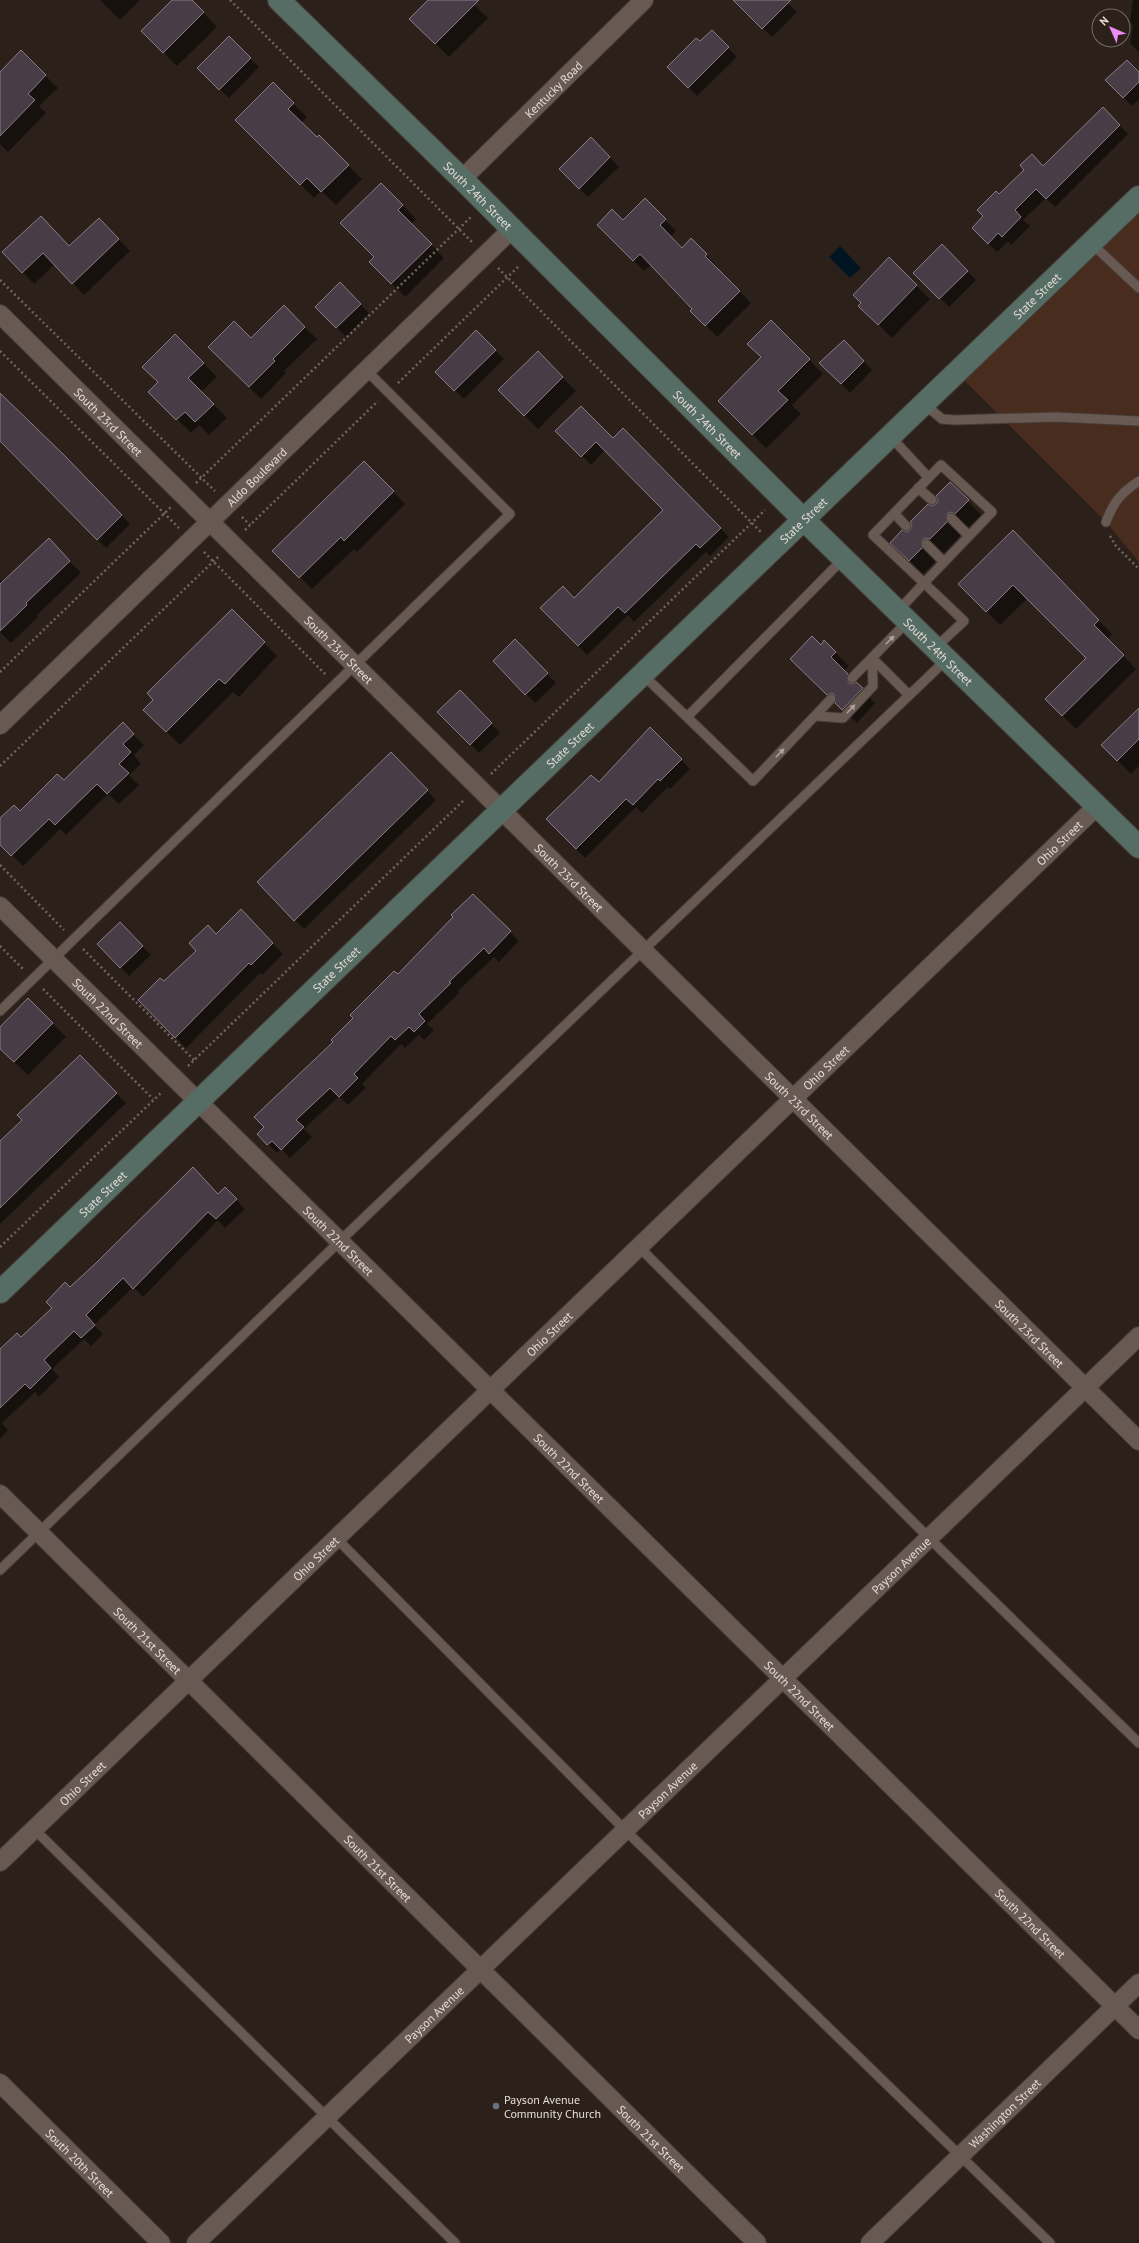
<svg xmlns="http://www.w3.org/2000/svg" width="1139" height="2243" font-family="'PT Sans',sans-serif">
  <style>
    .green { fill: #482d1e }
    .water { fill: #001521 }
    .shadow { fill: #0007 }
    .building { fill: #483d46; stroke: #897c86 }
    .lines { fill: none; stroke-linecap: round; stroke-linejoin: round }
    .lane-casing { stroke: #463c37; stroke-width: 11 }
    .street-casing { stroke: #463c37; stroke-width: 20 }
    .secondary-casing { stroke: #463c37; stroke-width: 24 }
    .path { stroke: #6f655f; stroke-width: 2.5; stroke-dasharray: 2 3; stroke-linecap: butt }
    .lane { stroke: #685a53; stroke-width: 9 }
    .street { stroke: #685a53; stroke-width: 18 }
    .secondary { stroke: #566d65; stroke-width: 22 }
    .oneway { fill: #aca19c }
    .worship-dot { fill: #6b7280; stroke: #2c211a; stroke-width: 1.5 }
    .labels { text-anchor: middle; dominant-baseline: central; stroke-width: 3; stroke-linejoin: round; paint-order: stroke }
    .street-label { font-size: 12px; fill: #e4dbd7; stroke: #2c211a }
    .poi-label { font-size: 12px; fill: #e4dbd7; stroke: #2c211a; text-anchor: start }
  </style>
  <rect width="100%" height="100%" fill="#2c211a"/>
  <path class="green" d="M1139,197V562L1106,522L956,372Z"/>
  <path class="water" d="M840,246L861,268L850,278L829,257Z"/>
  <path class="shadow" d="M100,0H140L120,20Z
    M174,0H191L217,27L177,66L142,31Z
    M430,0H469L488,18L449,57L411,19Z
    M735,0H784L797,12L772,37Z
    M1133,0H1139V52L1130,43L1133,25L1130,22Z
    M712,31L737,57L697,96L669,67Z
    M229,38L259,67L229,98L198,68Z
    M21,52L58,88L39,106L46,113L8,152L0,144V73Z
    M1139,74V99L1132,106L1107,80Z
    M273,84L307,117L301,123L317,138L319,136L362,179L336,205L321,191L314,198L236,120Z
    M1103,109L1128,134L1055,207L1046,198L1023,220L1030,226L1011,245L1008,241L997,252L973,228L999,196L1043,167Z
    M591,138L619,167L588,197L560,169Z
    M381,184L416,219L411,224L444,258L405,297L370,262L375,257Z
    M645,200L676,231L670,237L682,249L691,240L717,266L716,268L751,303L717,337L651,265L644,271L598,225L623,222Z
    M99,219L130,251L84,295L55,264L34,284L4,252L70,247Z
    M942,246L976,280L949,307L915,273Z
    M889,259L930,299L892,338L873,319L862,303Z
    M340,284L369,313L346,337L316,307Z
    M284,307L317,339L284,371L286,373L261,399L210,347L251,339Z
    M771,321L823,374L792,405L801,414L766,448L719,401L762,358Z
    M476,331L504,359L464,399L436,372Z
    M175,335L217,377L201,392L227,418L209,435L199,425L191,433L150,392L159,382Z
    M844,341L872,370L850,393L821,363Z
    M538,353L576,391L538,429L499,390Z
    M0,393L130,524L106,548L0,441Z
    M623,430L729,537L710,556L706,552L634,622L628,615L587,655L542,608L574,599L665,510L605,450L591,465L557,431L613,439Z
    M364,462L405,504L357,552L354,549L312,589L274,551Z
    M950,483L981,515L969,527L964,525L960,528V536L944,553L939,551L935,554V562L923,574L905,556L907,533L931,507L937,505Z
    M1027,545L1112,634L1107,639L1136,669L1076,729L1046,699L1087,658L1028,598L1000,625L960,584Z
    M60,551L81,573L37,615L38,617L11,643L0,632V580L4,582Z
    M232,611L277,656L239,697L233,692L180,745L145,710Z
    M515,641L556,683L535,703L494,661Z
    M824,642L849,666L844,671L875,703L857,723L805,672Z
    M460,691L500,733L479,753L438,712Z
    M1139,709V766L1131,774L1103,745Z
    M123,724L144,745L134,755L141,764L129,775L139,785L119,804L108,794L66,835L60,829L23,866L0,843V820L20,812L63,781Z
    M650,728L690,769L670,789L668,787L642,813L636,807L585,858L547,819L599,784Z
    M391,753L436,800L304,929L259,882Z
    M473,895L519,941L499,962L494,957L458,991L459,993L427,1024L434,1030L424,1040L419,1035L405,1048L401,1044L362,1084L366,1088L348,1105L339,1096L304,1129L312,1137L290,1158L281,1149L277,1153L258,1134L334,1042L454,917Z
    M241,910L283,954L262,975L260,973L186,1048L139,1000L164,983Z
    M129,932L151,955L129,976L120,967Z
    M28,1000L66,1037L28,1075L0,1048V1028Z
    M80,1056L126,1103L0,1224V1143Z
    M225,1188L245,1209L225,1228L218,1220L143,1297L133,1287L94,1325L103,1334L91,1346L84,1339L52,1369L59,1377L39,1397L35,1392L2,1423L8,1430L0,1439V1351L21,1338L53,1308L70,1288L219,1195Z"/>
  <path class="building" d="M172,0H192L204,12L163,53L141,31Z
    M428,0H479L435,44L409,19Z
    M733,0H791L762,29Z
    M712,30L729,47L688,88L667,67L696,38L700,41Z
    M229,36L251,58L219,90L197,68Z
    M21,50L46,75L28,94L35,100L0,136V72Z
    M1127,60L1139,72V82L1123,98L1105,80Z
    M273,82L294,103L288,109L317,137L319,135L349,165L321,192L307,178L300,185L235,120Z
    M1103,107L1120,125L1046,199L1036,189L1015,210L1021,217L1002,237L998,233L988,244L972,228L983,216L977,210L996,191L999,194L1024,170L1020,165L1032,154L1043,166Z
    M591,137L610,157L579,189L559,169Z
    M381,183L403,205L398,210L432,244L391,284L369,262L374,257L340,223Z
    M645,198L666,219L660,225L682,248L691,238L707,254L705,256L740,291L705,326L690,311L692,309L640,254L633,261L597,225L612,209L623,220Z
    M41,216L69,246L99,218L119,239L72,284L43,253L22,273L2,252Z
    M942,244L968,271L939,299L913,273Z
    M889,257L917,285L878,325L858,306L861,303L853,295Z
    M340,282L361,304L336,328L315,307Z
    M284,305L305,327L273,359L275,361L249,387L208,347L234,321L251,338Z
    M771,320L810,359L778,391L788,400L752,435L718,401L761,357L747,344Z
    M476,330L496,350L454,391L435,372Z
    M175,334L204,363L188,378L214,404L195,422L185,412L176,420L148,392L158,382L142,367Z
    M844,340L864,361L841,384L819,363Z
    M538,351L563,377L524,416L498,390Z
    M0,393L65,456L122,515L97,540L0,441Z
    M581,406L613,438L623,428L721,528L700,548L696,544L625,613L618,607L578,646L540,608L563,586L574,598L663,510L596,442L581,457L555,431Z
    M364,461L394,491L344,541L341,537L299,578L272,551Z
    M950,482L969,500L955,514L950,512L947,514V522L930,539L925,538L922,540V548L909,561L890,543L902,530L907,532L910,530L912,525L910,522L928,504L931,506L936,504L938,501L936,496Z
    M1013,530L1099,620L1094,625L1124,655L1062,716L1045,699L1086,658L1013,585L986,612L958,584Z
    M49,538L70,561L26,603L27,605L0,631V584Z
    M232,609L265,642L225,684L219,679L166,732L143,710L153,700L147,693Z
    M812,636L821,645L824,640L836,652L831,657L848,674V682L851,684L856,682L863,688L842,710L835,703V695L832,693L827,695L790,659Z
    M515,639L548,673L525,695L493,661Z
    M460,690L492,723L470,745L437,712Z
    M1139,708V739L1117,761L1101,745Z
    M123,722L134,734L123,744L131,752L119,764L129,773L107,794L97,784L55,825L49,819L11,856L0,845V818L14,805L20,811L57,774L64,780Z
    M650,727L682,759L660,781L658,779L633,805L626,799L576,849L546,819L591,775L599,782Z
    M391,752L428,790L294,921L257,882Z
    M473,894L511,931L489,954L484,948L449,982L451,983L419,1014L425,1021L414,1032L409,1027L395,1040L391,1036L354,1074L358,1078L339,1097L330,1088L296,1120L304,1127L281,1150L272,1141L267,1145L257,1134L264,1127L254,1117L333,1042L331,1040L353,1018L350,1015L394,971L398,974L453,917L451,915Z
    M241,909L273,943L251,965L249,963L175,1038L138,1000L160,978L164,981L196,951L189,943L208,925L216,934Z
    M120,922L143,946L120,968L97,944Z
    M28,998L53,1023L14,1062L0,1049V1027Z
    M80,1055L117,1093L0,1208V1141L22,1120L17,1115Z
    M193,1167L218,1194L225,1187L237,1199L216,1219L208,1212L133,1289L123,1278L86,1315L95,1325L81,1338L74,1331L44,1360L51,1368L30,1389L25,1384L0,1408V1349L17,1333L21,1337L52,1308L46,1302L65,1282L70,1287L95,1264Z"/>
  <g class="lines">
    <g class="lane-casing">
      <path id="lane" d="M1091,243L1139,288
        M924,404L942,419L955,420L1055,417L1139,421
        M890,436L928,477
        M941,465L992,512L924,583L873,535Z
        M918,488L932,500
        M894,513L906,526
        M951,518L969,536
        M1106,522C1114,501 1121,493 1139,481
        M926,544L944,562
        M898,611L924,583L964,621L935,648
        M872,658L909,695
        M642,674L687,717L843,559
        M852,678L908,621
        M816,716L843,718L873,686L872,658
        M687,717L753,781L831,699
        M0,1011L510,514L366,370
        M639,1247L929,1538L1139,1743
        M336,1538L625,1830L1050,2243
        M0,1570L340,1241L947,659
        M34,1829L455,2243"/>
    </g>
    <g class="street-casing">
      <g id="street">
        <path id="s1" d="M462,179L644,0"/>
        <path id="s2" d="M0,314L1139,1441"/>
        <path id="s3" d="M0,725L512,229"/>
        <path id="s4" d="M0,906L1139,2030"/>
        <path id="s5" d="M0,1494L757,2243"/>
        <path id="s6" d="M0,1862L1097,806"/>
        <path id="s7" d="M0,2083L161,2243"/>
        <path id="s8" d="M196,2243L1139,1336"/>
        <path id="s9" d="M870,2243L1139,1983"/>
      </g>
    </g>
    <g class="secondary-casing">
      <g id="secondary">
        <path id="s10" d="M279,0L462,179L803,519L1139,847"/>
        <path id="s11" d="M0,1292L1139,197"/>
      </g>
    </g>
    <path class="path" d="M230,0L473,243
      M498,268L761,532
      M0,280L215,491
      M0,351L179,528
      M398,383L520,265
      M196,483L471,217
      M242,517L250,525
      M245,530L378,401
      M1110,536L1116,546L1139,569
      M204,552L326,675
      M0,672L171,507
      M0,766L219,556
      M491,774L765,510
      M0,865L64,930
      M0,946L24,970
      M83,949L194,1060
      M43,989L153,1099
      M188,1066L464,800
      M0,1247L162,1092"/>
    <use href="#lane" class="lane"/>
    <use href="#street" class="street"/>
    <use href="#secondary" class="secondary"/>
  </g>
  <defs><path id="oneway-solid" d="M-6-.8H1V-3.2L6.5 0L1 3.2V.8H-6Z"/></defs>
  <g class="oneway">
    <use href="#oneway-solid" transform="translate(890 640) rotate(-45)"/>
    <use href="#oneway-solid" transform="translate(851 709) rotate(-46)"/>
    <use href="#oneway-solid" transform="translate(780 753) rotate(-46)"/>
  </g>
  <circle class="worship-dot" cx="496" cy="2106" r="4"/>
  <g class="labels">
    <g class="street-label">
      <text stroke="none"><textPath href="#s1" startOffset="128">Kentucky Road</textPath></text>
      <text stroke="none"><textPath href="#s10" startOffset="279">South 24th Street</textPath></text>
      <text stroke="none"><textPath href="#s11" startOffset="1438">State Street</textPath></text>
      <text stroke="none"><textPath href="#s2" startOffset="153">South 23rd Street</textPath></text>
      <text stroke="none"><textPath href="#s10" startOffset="603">South 24th Street</textPath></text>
      <text stroke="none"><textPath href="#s3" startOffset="357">Aldo Boulevard</textPath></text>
      <text stroke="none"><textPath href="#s11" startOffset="1114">State Street</textPath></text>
      <text stroke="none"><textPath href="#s2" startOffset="477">South 23rd Street</textPath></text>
      <text stroke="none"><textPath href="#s10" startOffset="927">South 24th Street</textPath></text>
      <text stroke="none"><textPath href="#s11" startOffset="790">State Street</textPath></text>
      <text stroke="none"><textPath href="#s6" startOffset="1470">Ohio Street</textPath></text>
      <text stroke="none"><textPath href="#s2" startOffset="801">South 23rd Street</textPath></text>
      <text stroke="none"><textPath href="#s11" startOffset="466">State Street</textPath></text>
      <text stroke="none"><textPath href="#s4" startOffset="152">South 22nd Street</textPath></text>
      <text stroke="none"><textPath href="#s6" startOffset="1146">Ohio Street</textPath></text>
      <text stroke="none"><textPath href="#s2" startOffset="1125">South 23rd Street</textPath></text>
      <text stroke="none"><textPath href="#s11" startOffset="142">State Street</textPath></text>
      <text stroke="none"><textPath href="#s4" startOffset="476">South 22nd Street</textPath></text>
      <text stroke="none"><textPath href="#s2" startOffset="1449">South 23rd Street</textPath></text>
      <text stroke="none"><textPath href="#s6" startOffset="762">Ohio Street</textPath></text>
      <text stroke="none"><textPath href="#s4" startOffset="800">South 22nd Street</textPath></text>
      <text stroke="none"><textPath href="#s6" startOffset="438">Ohio Street</textPath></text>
      <text stroke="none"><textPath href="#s8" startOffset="978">Payson Avenue</textPath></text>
      <text stroke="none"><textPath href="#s5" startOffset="208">South 21st Street</textPath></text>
      <text stroke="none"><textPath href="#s4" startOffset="1124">South 22nd Street</textPath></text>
      <text stroke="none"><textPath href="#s6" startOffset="114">Ohio Street</textPath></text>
      <text stroke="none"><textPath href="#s8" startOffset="654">Payson Avenue</textPath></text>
      <text stroke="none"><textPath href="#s5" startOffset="532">South 21st Street</textPath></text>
      <text stroke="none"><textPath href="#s4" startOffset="1448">South 22nd Street</textPath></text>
      <text stroke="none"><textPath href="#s8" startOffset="330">Payson Avenue</textPath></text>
      <text stroke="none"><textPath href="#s9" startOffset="187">Washington Street</textPath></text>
      <text stroke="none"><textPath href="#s5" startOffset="916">South 21st Street</textPath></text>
      <text stroke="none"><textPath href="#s7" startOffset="113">South 20th Street</textPath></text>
    </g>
    <g class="poi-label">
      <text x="504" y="2099">Payson Avenue<tspan x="504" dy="14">Community Church</tspan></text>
    </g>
  </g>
  <g transform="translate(1111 28) rotate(315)"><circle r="19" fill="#2c211a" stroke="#766b66"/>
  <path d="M0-3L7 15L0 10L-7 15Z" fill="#ed8cf9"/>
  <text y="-6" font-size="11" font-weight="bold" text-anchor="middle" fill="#e4dbd7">N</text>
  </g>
</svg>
